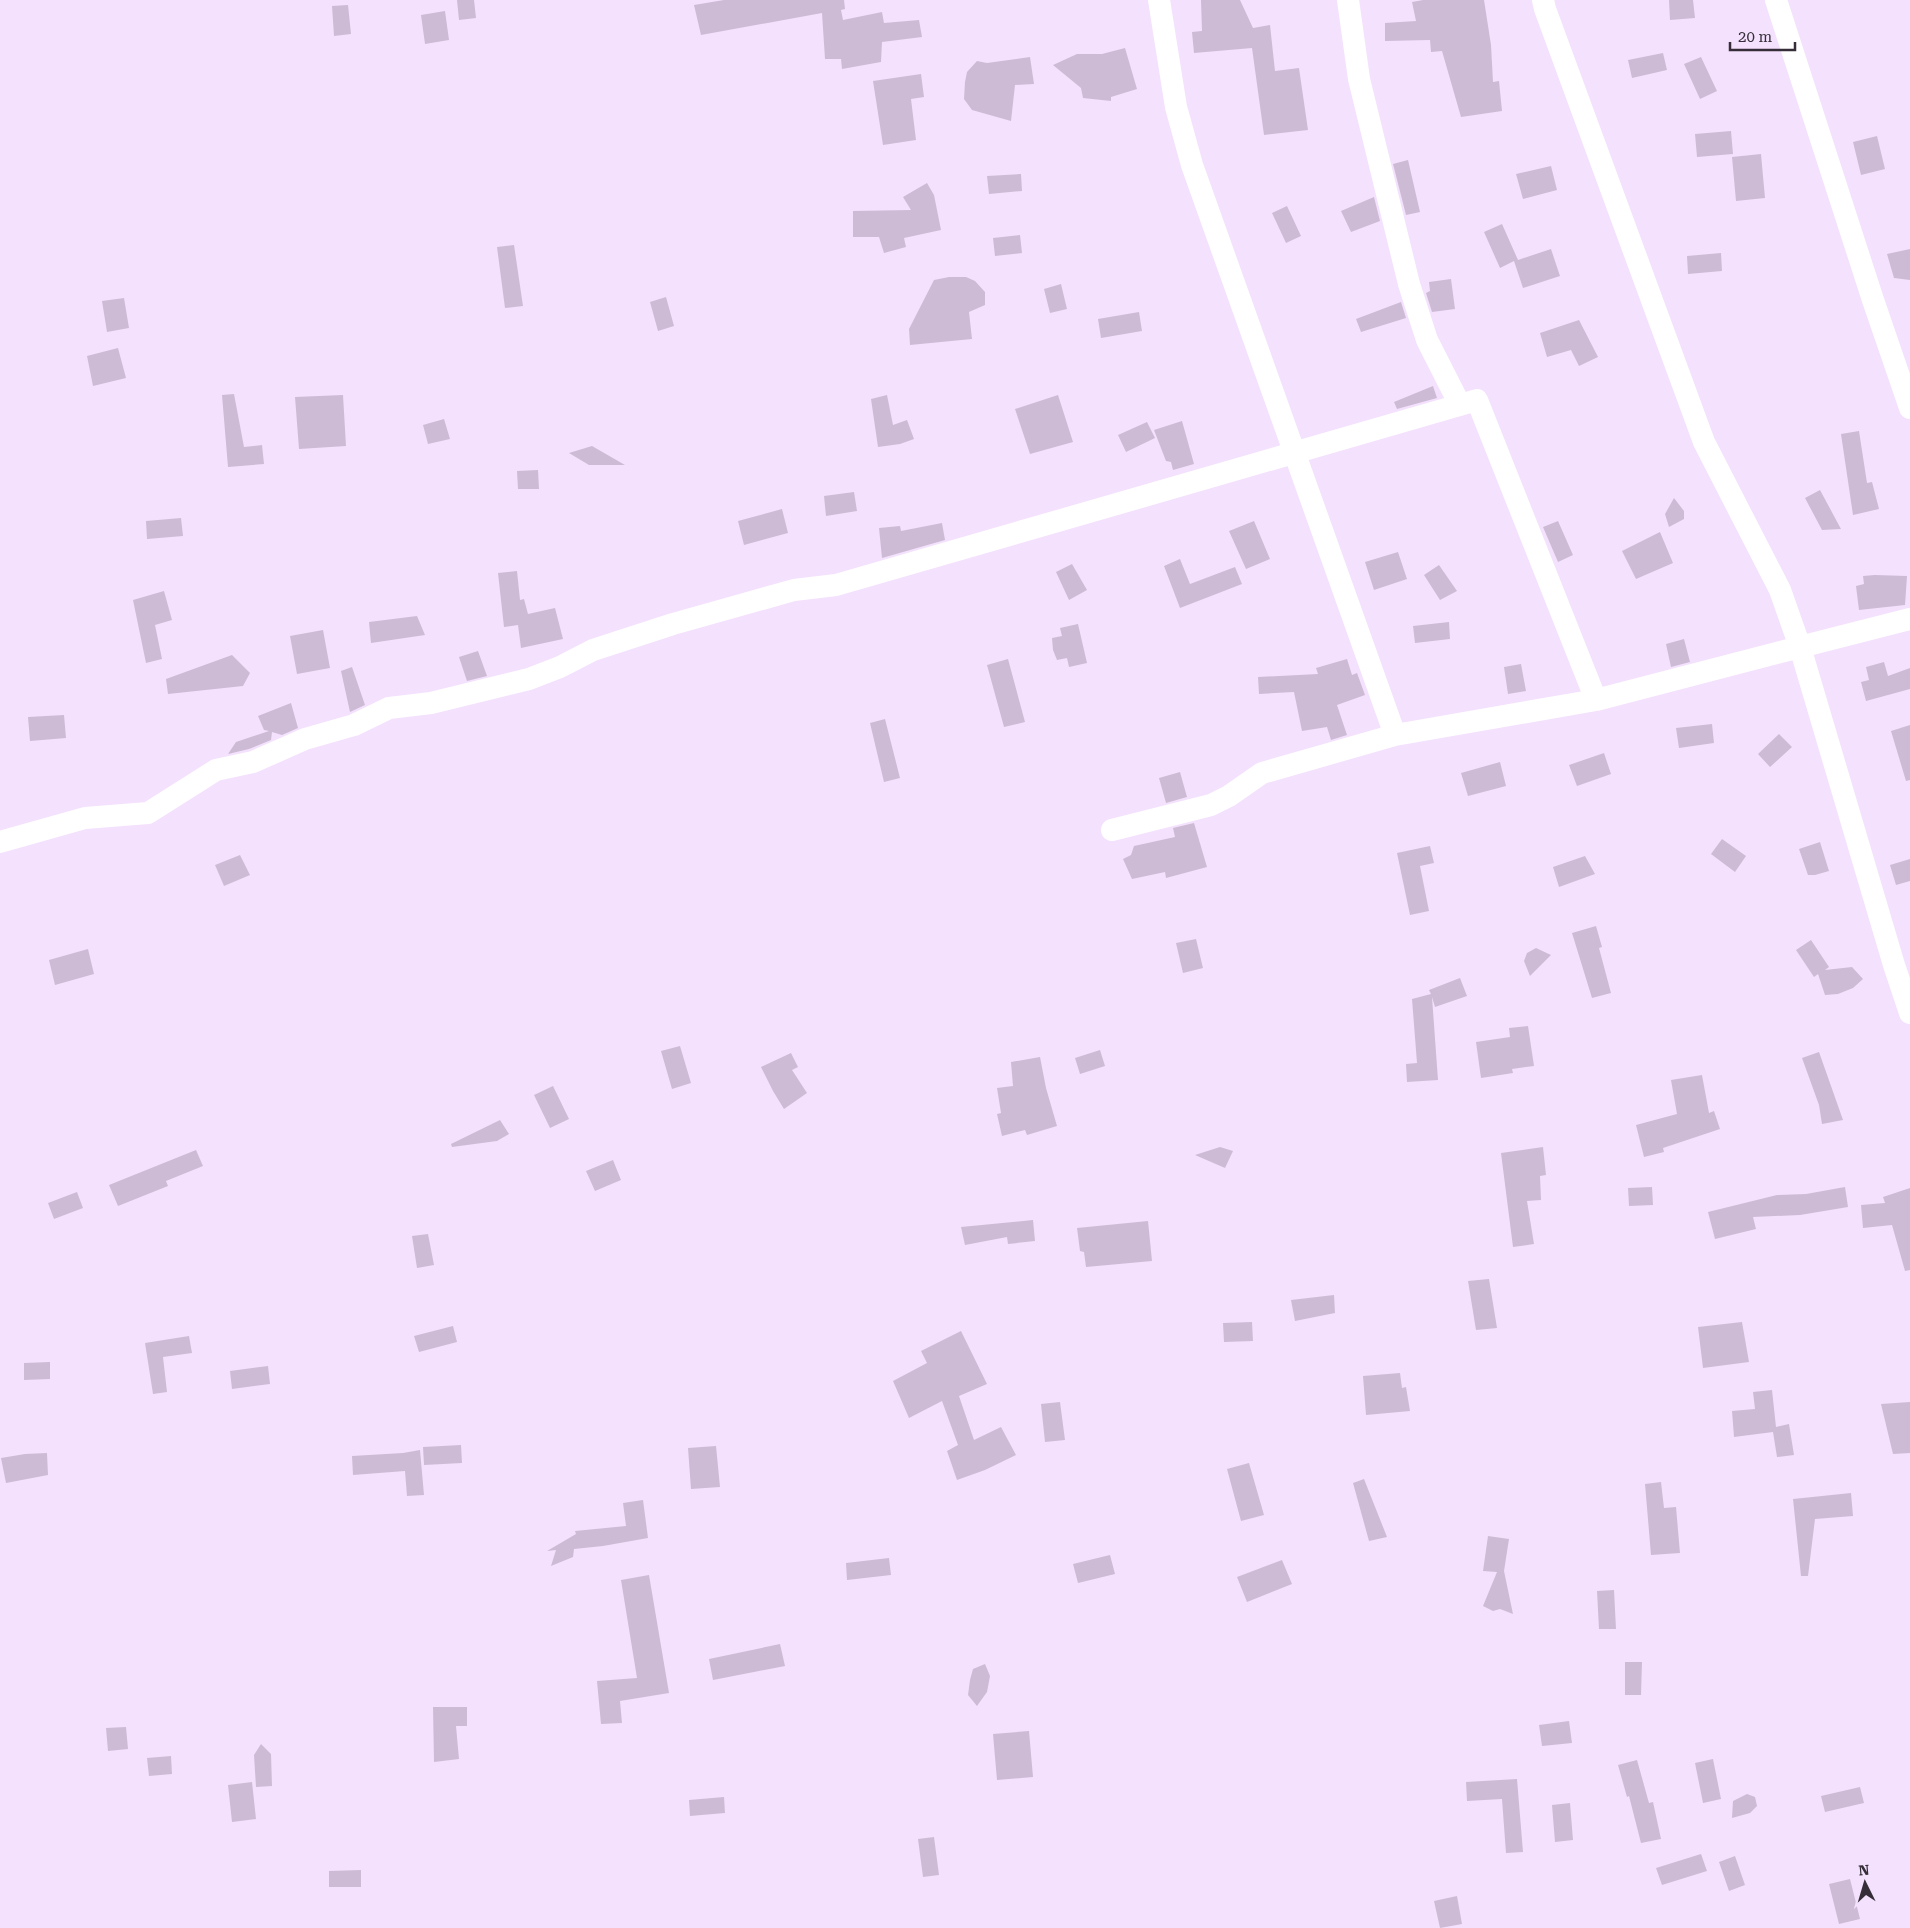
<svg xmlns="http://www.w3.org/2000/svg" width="1910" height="1928" font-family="'Roboto Serif',serif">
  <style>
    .building { fill: #cdbbd6 }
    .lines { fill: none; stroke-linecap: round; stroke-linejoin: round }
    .minor { stroke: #fff; stroke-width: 22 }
  </style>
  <rect width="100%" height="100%" fill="#f4e1fd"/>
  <path class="building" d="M457,0H474L476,18L459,20Z
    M724,0H844L845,9L841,10L843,20L882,12L884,23L919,20L922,37L882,42L881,62L842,69L841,59H825L822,13L701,35L694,5Z
    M1201,0H1240L1253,28L1270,25L1275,71L1299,68L1308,130L1264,135L1252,48L1194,53L1192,32L1202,31Z
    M1423,0H1484L1491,45L1493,82L1499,81L1502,111L1461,117L1442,51L1431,52L1430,40L1385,41V23L1416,21L1412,2Z
    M1669,0H1693L1695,18L1670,20Z
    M348,5L351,34L334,36L332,6Z
    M445,11L449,40L425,44L421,15Z
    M1125,48L1137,89L1111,97V101L1083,98L1081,88L1053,65L1077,54H1102Z
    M1663,53L1667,70L1632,78L1628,60Z
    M1030,57L1034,84L1015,85L1011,121L972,110L964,99L965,82L967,72L977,61L987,63Z
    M1701,57L1717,91L1700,99L1684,64Z
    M921,74L924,97L911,99L916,140L883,145L873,81Z
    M1731,131L1733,154L1697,157L1695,134Z
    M1877,136L1885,169L1861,175L1853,142Z
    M1761,154L1765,198L1736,201L1732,157Z
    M1408,160L1420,212L1406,215L1393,164Z
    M1551,166L1557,190L1523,199L1516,174Z
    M1021,174L1022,191L989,194L987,176Z
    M927,183L934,195L941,230L904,238L906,247L884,253L879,237H853V211L911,210L903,197Z
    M1374,197L1380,221L1351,232L1341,211Z
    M1287,206L1301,236L1286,243L1272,213Z
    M1502,224L1518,260L1551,249L1560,276L1523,288L1514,261L1500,268L1484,232Z
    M1020,235L1022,253L995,256L993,238Z
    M514,245L523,306L505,308L497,247Z
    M1910,249V280L1894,278L1887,254Z
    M1721,253L1722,271L1688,274L1687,256Z
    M949,277H966L975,281L985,292V305L969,312L972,339L910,345L909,329L934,280Z
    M1451,279L1455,309L1432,312L1426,293L1430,291L1429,282Z
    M1061,284L1067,309L1050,313L1044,289Z
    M666,297L674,326L658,331L650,302Z
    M124,298L129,328L107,332L102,301Z
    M1401,302L1406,318L1361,332L1356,319Z
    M1139,312L1142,331L1101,338L1098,319Z
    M1579,320L1598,357L1579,366L1571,350L1547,357L1540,333Z
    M118,348L126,378L93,386L87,356Z
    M1433,386L1437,398L1397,409L1394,402Z
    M234,394L244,447L262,445L264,464L228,467L222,395Z
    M343,395L346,446L299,449L295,397Z
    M887,395L893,425L907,420L914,439L900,444L878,447L871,399Z
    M1058,395L1073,442L1030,454L1015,409Z
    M444,419L450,439L428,444L423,425Z
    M1182,421L1194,464L1173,470L1171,462L1166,461L1154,430Z
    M1147,422L1155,438L1126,452L1118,435Z
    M1859,431L1867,483L1872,482L1879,509L1853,515L1841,434Z
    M592,446L625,465H589L569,453Z
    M538,470L539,489H518L517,471Z
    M1820,490L1841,529L1822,530L1805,498Z
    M854,492L857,511L826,516L824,496Z
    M1674,498L1684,511V519L1669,527L1665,514Z
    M782,509L788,533L744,545L738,521Z
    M181,518L183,536L147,539L146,521Z
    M1254,521L1270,559L1246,569L1229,531Z
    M1558,521L1573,555L1558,562L1543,527Z
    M942,523L945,540L882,558L879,528L900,526L901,531Z
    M1660,532L1673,563L1636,579L1622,551Z
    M1398,552L1407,579L1374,590L1365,562Z
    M1180,559L1190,584L1235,567L1242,584L1180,608L1164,566Z
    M1072,564L1087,590L1069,600L1056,572Z
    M1439,565L1457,591L1440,600L1424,575Z
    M517,571L520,600L524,599L528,614L555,608L563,639L521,648L518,625L504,627L498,573Z
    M1875,575L1907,576L1905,605L1859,610L1856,586L1864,584L1863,576Z
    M164,591L172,620L155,625L162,659L146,663L133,600Z
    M417,616L425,635L371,643L369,622Z
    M1449,622L1450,639L1415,643L1413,626Z
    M1078,624L1087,663L1069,667L1067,658L1057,660L1053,650L1052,638L1062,636L1060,628Z
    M323,630L330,668L297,674L290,636Z
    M1684,639L1690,662L1671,667L1666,644Z
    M478,651L487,676L467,681L459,657Z
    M232,655L250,673L243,686L168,694L166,679Z
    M1008,659L1025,722L1004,727L987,665Z
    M1347,659L1352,675L1357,673L1365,695L1337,705L1347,735L1331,740L1327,727L1302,731L1294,692L1259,694L1258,677L1318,674L1316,668Z
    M1884,662L1888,676L1910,668V689L1866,701L1861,682L1869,680L1866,667Z
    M1521,664L1526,691L1508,694L1504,667Z
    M352,667L365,705L350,712L341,671Z
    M291,703L298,728L282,735L272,732L271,740L249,749L228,754L236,742L269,731L264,730L258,716Z
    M64,715L66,738L30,741L28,717Z
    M885,719L900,778L884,782L870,723Z
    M1712,724L1714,743L1679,748L1676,728Z
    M1910,725V780L1906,781L1891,731Z
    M1779,734L1792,747L1770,767L1758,754Z
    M1604,753L1611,774L1577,786L1569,765Z
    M1500,762L1506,786L1468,796L1461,773Z
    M1180,772L1187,797L1166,803L1159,778Z
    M1194,823L1207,867L1166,878L1165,872L1132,879L1123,859L1131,855L1134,846L1175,837L1173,828Z
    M1722,839L1746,856L1735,872L1711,854Z
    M1820,842L1829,871L1815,875H1808L1799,849Z
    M1430,846L1434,863L1420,866L1429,911L1410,915L1397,853Z
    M240,855L250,875L224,886L215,865Z
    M1585,856L1595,874L1559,887L1553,867Z
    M1910,859V881L1896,885L1890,865Z
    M1596,926L1602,947L1599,948L1611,993L1592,998L1572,933Z
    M1196,939L1203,968L1183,973L1176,943Z
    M1811,940L1829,967L1825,970L1852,967L1863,979L1853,988L1838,994L1825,995L1818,974L1814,977L1796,950Z
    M1536,948L1551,955L1530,976L1524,961L1527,953Z
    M88,949L94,974L55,985L49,960Z
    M1460,978L1467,996L1435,1007L1432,997L1438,1080L1407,1082L1406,1064L1417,1063L1412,999L1431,994L1429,990Z
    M1528,1026L1534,1066L1512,1069L1513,1073L1481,1078L1476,1042L1510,1037L1509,1028Z
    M680,1046L691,1083L672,1089L661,1051Z
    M1100,1050L1105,1066L1080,1074L1075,1058Z
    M1819,1052L1843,1120L1822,1124L1819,1105L1802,1058Z
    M791,1053L798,1067L792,1070L807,1093L784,1109L773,1091L761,1067Z
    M1040,1057L1046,1088L1057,1126L1027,1135L1025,1130L1002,1136L997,1114L1001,1113L997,1088L1013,1086L1011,1062Z
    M1702,1075L1709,1113L1714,1111L1720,1129L1663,1148L1664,1152L1644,1157L1636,1125L1677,1114L1671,1080Z
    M553,1086L569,1119L550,1128L534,1095Z
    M500,1120L509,1134L497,1141L452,1147L451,1144Z
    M1220,1147L1233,1151L1225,1168L1195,1155Z
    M1543,1147L1546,1175L1540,1176L1541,1200L1527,1201L1534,1244L1513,1247L1501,1153Z
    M196,1150L203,1166L166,1181L168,1186L118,1206L109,1185Z
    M613,1160L621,1180L595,1191L586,1171Z
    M1652,1187L1653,1205L1629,1206L1628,1188Z
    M1845,1187L1848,1207L1800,1215L1753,1217L1756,1229L1715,1239L1708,1212L1777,1195L1806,1194Z
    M1910,1188V1270L1905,1271L1892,1225L1863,1228L1861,1205L1885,1203L1883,1197Z
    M77,1192L83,1208L54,1219L48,1203Z
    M1033,1220L1035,1241L1008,1244L1007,1237L965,1245L961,1227Z
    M1148,1221L1152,1261L1086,1267L1084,1252L1080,1251L1077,1228Z
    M428,1234L434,1265L417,1268L412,1236Z
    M1489,1279L1497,1328L1476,1330L1468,1281Z
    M1334,1295L1335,1313L1295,1321L1291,1300Z
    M1252,1322L1253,1341L1224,1342L1223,1323Z
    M1742,1322L1749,1362L1703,1368L1698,1327Z
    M453,1326L457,1342L419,1352L414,1336Z
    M961,1331L987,1384L959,1396L974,1440L1001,1427L1016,1455L985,1470L957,1480L947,1451L958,1445L942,1401L909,1418L893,1381L927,1363L921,1351Z
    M189,1336L192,1353L163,1357L167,1392L153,1394L145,1343Z
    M50,1362V1379L24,1380V1363Z
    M268,1366L270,1384L232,1389L230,1371Z
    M1400,1373L1402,1388L1406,1387L1410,1411L1366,1415L1363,1376Z
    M1772,1390L1776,1427L1789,1424L1794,1455L1777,1457L1773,1432L1734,1437L1732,1411L1755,1409L1753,1392Z
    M1060,1402L1065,1440L1045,1442L1041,1404Z
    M1910,1402V1453L1893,1454L1881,1404Z
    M461,1445L462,1463L424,1465L423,1447Z
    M716,1446L720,1487L691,1489L688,1448Z
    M420,1450L424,1495L407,1496L405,1471L353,1475L352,1456L403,1453Z
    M47,1453L48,1475L6,1483L1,1458L25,1454Z
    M1249,1463L1264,1515L1241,1521L1227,1469Z
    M1364,1479L1387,1537L1369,1541L1353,1483Z
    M1661,1482L1664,1508L1676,1507L1680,1553L1651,1555L1645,1484Z
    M1851,1493L1853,1516L1815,1519L1808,1576H1801L1793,1499Z
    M643,1500L648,1538L603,1546L574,1549L573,1557L551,1566L556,1550L547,1551L576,1534L575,1531L626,1526L623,1503Z
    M1488,1536L1509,1539L1504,1571L1513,1614L1500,1609L1493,1611L1483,1606L1497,1572L1483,1571Z
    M1110,1555L1115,1574L1078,1583L1073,1564Z
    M889,1558L891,1575L847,1580L846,1563Z
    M1282,1560L1292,1584L1247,1602L1237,1577Z
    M649,1575L669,1693L620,1701L622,1723L601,1724L597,1681L637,1678L621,1580Z
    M1614,1590L1616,1629H1599L1597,1591Z
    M780,1644L785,1666L713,1680L709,1659Z
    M1625,1662H1642L1641,1695H1625Z
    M985,1664L990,1676L987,1692L977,1706L968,1695L970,1680L973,1669Z
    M433,1707H467V1726H456L459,1759L434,1762Z
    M1569,1721L1572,1743L1542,1746L1539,1725Z
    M126,1727L128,1749L108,1751L106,1728Z
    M1029,1731L1033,1777L997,1780L993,1734Z
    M261,1744L271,1754L272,1786L256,1787L254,1755Z
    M171,1756L172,1774L149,1776L147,1758Z
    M1713,1759L1721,1799L1703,1803L1695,1763Z
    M1637,1760L1649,1803L1653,1802L1661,1839L1641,1843L1629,1796L1627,1797L1618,1765Z
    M1517,1779L1523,1852L1506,1853L1502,1799L1467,1801L1466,1782Z
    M252,1782L256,1819L232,1822L228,1785Z
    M1860,1787L1864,1803L1825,1812L1821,1796Z
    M1747,1794L1755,1797L1757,1806L1750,1813L1732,1818L1733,1801Z
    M724,1797L725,1813L690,1816L689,1800Z
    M1570,1803L1573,1840L1555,1842L1552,1805Z
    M934,1837L939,1875L923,1877L918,1839Z
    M1701,1854L1707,1871L1662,1885L1656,1868Z
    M1735,1856L1745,1885L1729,1891L1719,1862Z
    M361,1870V1887H329V1871Z
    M1850,1879L1860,1919L1839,1924L1829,1884Z
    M1457,1896L1462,1924L1440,1928L1434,1901Z"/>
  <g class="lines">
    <path class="minor" d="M1159,0L1176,107L1192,165L1395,735
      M1348,0L1359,79L1409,284L1427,340L1460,405
      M1543,0L1545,9L1704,442L1780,590L1800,647L1910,619
      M1776,0L1873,300L1910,408
      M1112,830L1211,805L1229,796L1262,773L1395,735L1596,700L1800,647L1894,965L1910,1013
      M0,842L85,818L148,813L216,770L253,762L305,739L354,725L389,708L431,703L529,679L560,667L593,650L673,624L794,590L836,585L1477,400L1596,700"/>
  </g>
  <g transform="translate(1865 1883) rotate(355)" stroke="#f4e1fd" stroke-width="4" paint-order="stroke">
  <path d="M0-4L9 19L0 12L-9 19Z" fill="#352e38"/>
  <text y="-8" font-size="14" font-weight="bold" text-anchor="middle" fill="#352e38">N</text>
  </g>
  <path d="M1730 42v8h65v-8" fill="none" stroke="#352e38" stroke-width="2.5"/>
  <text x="1738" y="42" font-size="15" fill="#352e38" stroke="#f4e1fd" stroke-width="4" paint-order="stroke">20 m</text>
</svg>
